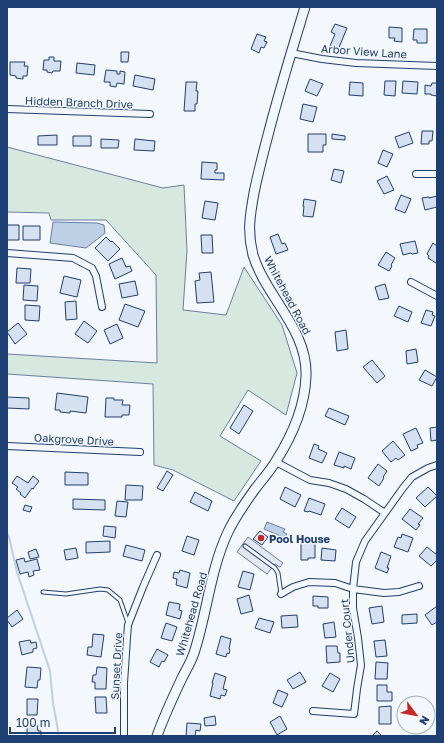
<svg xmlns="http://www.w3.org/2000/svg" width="444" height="743" font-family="'Golos Text',sans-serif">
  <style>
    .green { fill: #d7e8df; stroke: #687fa3 }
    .parking { fill: #e3e8f0; stroke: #687fa3 }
    .water { fill: #bed0e5; stroke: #687fa3 }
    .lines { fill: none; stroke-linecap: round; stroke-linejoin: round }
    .stream { stroke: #bed0e5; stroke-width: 2 }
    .building { fill: #d5e0f0; stroke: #1d3f73 }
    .lane-casing { stroke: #1d3f73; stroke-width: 5 }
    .street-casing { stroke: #1d3f73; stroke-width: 8 }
    .secondary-casing { stroke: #1d3f73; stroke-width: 11 }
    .lane { stroke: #f4f7fb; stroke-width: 3 }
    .street { stroke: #f4f7fb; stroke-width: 6 }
    .secondary { stroke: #f4f7fb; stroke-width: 9 }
    .poi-dot { fill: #c62828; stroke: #f4f7fb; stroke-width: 1.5 }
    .labels { text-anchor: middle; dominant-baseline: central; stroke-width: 3; stroke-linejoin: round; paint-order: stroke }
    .street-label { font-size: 11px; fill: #1d3f73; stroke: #f4f7fb }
    .poi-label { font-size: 11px; font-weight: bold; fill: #1d3f73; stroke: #f4f7fb; text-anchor: start }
  </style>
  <rect width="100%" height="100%" fill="#f4f7fb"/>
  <path class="green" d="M7,147L163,188L184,185L187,251L183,310L226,315L244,267L282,325L297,373L286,415L248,390L220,436L261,461L234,501L173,470L154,465L153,384L7,374V354L157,363L156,275L106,220H51L49,213L7,212Z"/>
  <path class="parking" d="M248,537L283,563L280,567L275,564L267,574L237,552Z"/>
  <path class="water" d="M53,222L97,223L104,225L105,233L86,248L50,243Z
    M267,522L285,529L283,532L287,534L285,538L264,529Z"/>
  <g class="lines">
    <path class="stream" d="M7,533L9,537L17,572L50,671L53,703L58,730V736"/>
  </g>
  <path class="building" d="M335,24L347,28L338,50L330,46L335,34L331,32Z
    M389,27L402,28V42L394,41L395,38H389Z
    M414,29H427V43H417V40H413Z
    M257,34L266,37L264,41L267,42L264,48L261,47L259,53L251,49Z
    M121,52H129L128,62H121Z
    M49,57H54V61H61L60,71H53L52,73L47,72V70H43L44,60H49Z
    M10,62H25L24,66H28L27,76H23V79L16,78V76L10,75Z
    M77,63L95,65L94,75L76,73Z
    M106,70L117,71V74H120V71L125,72L124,84L117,83L116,87L110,86V82H104Z
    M135,75L155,79L153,90L133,86Z
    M310,79L323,84L317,96L305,91Z
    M385,81H396L395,96L384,95Z
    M403,81L418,82L417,94L402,93Z
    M186,82H197L196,91H198L197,104H195V111H184Z
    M350,82L363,83V96L349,95Z
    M432,83H437V96L431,95V94H425V85L431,86Z
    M303,104L317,107L313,122L300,119Z
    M422,131H433L432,141H429V144H421Z
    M409,132L413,143L399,148L395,137Z
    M308,134H326V145H323V152H308Z
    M332,134L345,136V140L332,139Z
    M57,135V145H38V136Z
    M73,136H91V146H73Z
    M101,139L119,140L118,148H101Z
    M135,139L155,141L154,151L134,150Z
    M383,150L393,154L387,167L378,163Z
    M202,162L217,163V170H215V173H224V180L201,179Z
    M334,169L344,171L341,183L331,180Z
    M387,176L394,190L384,194L377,181Z
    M401,195L411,199L405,213L395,209Z
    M437,196V207L425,210L422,198L429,197V198Z
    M304,199L316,201L313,217L303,216L304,206H303Z
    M205,201L218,203L215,220L202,218Z
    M7,225H19V240H7Z
    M23,226H40V240H23Z
    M278,234L282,244L285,243L288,250L276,254L270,237Z
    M201,235H212L213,253H202Z
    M106,237L111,242L112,241L120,249L108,261L95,248Z
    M415,241L418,253L412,254L411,253L403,255L400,244Z
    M433,243L437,246V260L436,263L428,258L429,256L427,254Z
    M386,252L395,258L391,265L392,266L389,271L378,265Z
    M122,258L126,267L130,266L132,271L115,279L109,264Z
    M17,268L31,269L30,283H16Z
    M211,272L214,302L197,303L195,281L200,280L199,273Z
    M64,276L81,280L77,297L60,293Z
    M135,281L138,295L122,298L119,284Z
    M385,284L389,298L379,300L375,287Z
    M24,285L38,286L37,301L23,300Z
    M76,301L77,319L66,320L65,302Z
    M125,304L145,311L138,327L119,320Z
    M25,305L40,306L39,321L25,320Z
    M399,306L412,312L408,322L394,316Z
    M426,310L433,312L432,315L435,316L431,326L421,323Z
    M84,321L97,331L88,343L75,334Z
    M18,323L27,334L15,344L7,332Z
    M117,324L123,338L110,344L104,330Z
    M346,330L348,349L337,351L335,332Z
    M416,349L418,362L407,364L406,351Z
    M372,360L385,376L377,383L363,367Z
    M425,370L437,377L432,386L419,380Z
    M57,393L88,397L86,413L70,411V413L60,412V410H55Z
    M7,397L29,398V409L7,408Z
    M106,398H114V400H123L122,405H130L129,415H122V417H105Z
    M244,405L253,411L239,434L230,428Z
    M329,408L349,416L345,425L325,416Z
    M437,427V440L431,441L430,428Z
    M416,428L423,443L417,445L418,448L411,451L403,434Z
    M393,441L405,455L398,460L396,458L391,462L382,451Z
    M314,444L319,446L318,449L327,453L322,463L309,458Z
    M339,452L355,458L351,469L344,466V468L334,465Z
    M378,464L387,471L383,477L384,478L379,486L368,478Z
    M167,471L173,475L163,491L157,488Z
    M65,472L88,473V485H65Z
    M17,476L28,483L33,476L39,481L33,489L32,488L25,498L20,494L21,493L16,489L18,487L12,483Z
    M126,485L143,486L142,500H125Z
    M285,487L301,495L295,507L280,499Z
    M428,487L437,496L425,507L416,498Z
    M195,492L212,501L208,511L190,502Z
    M309,498L325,504L321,515L309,511L308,512L304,511Z
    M73,499L105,500V510L73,509Z
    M117,501L128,502L126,517L115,516Z
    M25,505L32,507L30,512L23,510Z
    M342,508L356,517L349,528L335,519Z
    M410,509L423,518L418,524L420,525L416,530L402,519Z
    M104,526L116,527L115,538L103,536Z
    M260,531L268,537L262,545L253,539Z
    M402,534L413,538L408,552L394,547L398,537L401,538Z
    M187,536L199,540L194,555L182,551Z
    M110,541V552L86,553V542Z
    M301,541L315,542V558H308V560H301Z
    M126,545L145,550L142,561L123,556Z
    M427,547L437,555V560L431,566L419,556Z
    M76,548L78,558L66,560L64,550Z
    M322,548L336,550L335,561L321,560Z
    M36,549L39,557L30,559L28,552Z
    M381,552L391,556L387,568H389L387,573L375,568Z
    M24,558L25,562L37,559L40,570L33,571L34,575L29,577L28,572L20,574L16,560Z
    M180,570L190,573L187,588L176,585L177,579L173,578L174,572L179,573Z
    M243,571L254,574L250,590L238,587Z
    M249,595L253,611L241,614L237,599Z
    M313,596L328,597V608H318V606H313Z
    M169,602L180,604L179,610L182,611L180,619L166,615Z
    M382,606L384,622L372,624L369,608Z
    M437,606V622L432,625L425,615Z
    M17,610L23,619L12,627L7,620V618Z
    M417,614V623L402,624V615Z
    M297,615L298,627L282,628L281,616Z
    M259,618L274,622L270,633L255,628Z
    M334,622L336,637L325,638L323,624Z
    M166,623L177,627L172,641L161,638Z
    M93,634L104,635L101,657L87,655L88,647H92Z
    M221,636L231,639L229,649L230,650L229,654L227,653L226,657L216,654Z
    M30,640L31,643L36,642L37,648L33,649V652L22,655L19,642Z
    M385,640L387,656L376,657L374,641Z
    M326,646H337L338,653H340V662L327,663Z
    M157,649L168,655L164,662L162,661L159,667L150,662Z
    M376,662L388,663L387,679H375Z
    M27,667L41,668L40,680H38L37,688L25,687Z
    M97,667L107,668L106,689H95V682H92L93,675H96Z
    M300,672L306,682L293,689L287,680Z
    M215,673L226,677L223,689L227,690L225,696L221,695L220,699L210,696L213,683H212Z
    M330,673L340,679L333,692L322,686Z
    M377,685H387V692H392V701H377Z
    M278,690L288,694L282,707L273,703Z
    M95,697H106L107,713H96Z
    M27,699H38L37,715H27Z
    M391,706V724H379V707Z
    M215,716L216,725L205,726L204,718Z
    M280,716L287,729L277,735L270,722Z
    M187,723L201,724L200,731L196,730L195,736H186Z
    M27,725H37L38,731H41V736H27Z
    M377,731L382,736H372Z"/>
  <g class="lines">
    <g class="lane-casing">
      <path id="lane" d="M245,546L275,568L278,573L281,594
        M43,592L66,594L100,589L108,590L120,600L128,623"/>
    </g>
    <g class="street-casing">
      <path id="street" d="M291,53L322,59L356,63L437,66
        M7,109L150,114
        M416,174H437
        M7,253L73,258L92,268L96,276L102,307
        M411,282L437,296
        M7,446L140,452
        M276,462L310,480L329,483L346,489L364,499L385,513
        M281,594L293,587L309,582L335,583L353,589L384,593L399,592L419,586
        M313,711L354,714L357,689L361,665L358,638L353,608V589L356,562L365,541L403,488L412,477L428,468L437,465
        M124,736V683L127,638L128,625L143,587L157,555"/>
    </g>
    <g class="secondary-casing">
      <path id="secondary" d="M157,736C164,716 173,697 182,678C186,670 191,662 194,653C207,614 210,570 228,532C235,517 245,503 255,489C262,480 270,471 276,461C292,436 305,405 306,376C308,330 266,297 253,255C247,232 250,215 254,193C258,173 263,154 268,135C279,92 292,50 305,7"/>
    </g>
    <use href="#lane" class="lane"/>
    <use href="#street" class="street"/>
    <use href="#secondary" class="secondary"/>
  </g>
  <circle class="poi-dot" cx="261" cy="538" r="4"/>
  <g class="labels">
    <g class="street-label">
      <text transform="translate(364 51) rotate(4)">Arbor View Lane</text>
      <text transform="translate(79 102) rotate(2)">Hidden Branch Drive</text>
      <text transform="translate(288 295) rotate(62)">Whitehead Road</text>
      <text transform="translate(74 439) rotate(3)">Oakgrove Drive</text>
      <text transform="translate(191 614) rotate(-74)">Whitehead Road</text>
      <text transform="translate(347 631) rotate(-96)">Under Court</text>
      <text transform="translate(116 666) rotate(-87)">Sunset Drive</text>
    </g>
    <g class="poi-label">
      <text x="269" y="538">Pool House</text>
    </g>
  </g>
  <rect width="444" height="743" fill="none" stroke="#1d3f73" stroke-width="16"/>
  <g transform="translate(416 715) rotate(122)"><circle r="19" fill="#f4f7fb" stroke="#9eadc5"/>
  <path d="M0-3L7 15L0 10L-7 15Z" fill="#c62828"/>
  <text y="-6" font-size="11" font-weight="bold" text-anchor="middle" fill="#1d3f73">N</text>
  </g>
  <path d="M10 727v6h105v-6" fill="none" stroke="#1d3f73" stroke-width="2"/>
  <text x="16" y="727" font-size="12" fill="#1d3f73" stroke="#f4f7fb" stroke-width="3" paint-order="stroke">100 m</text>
</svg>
